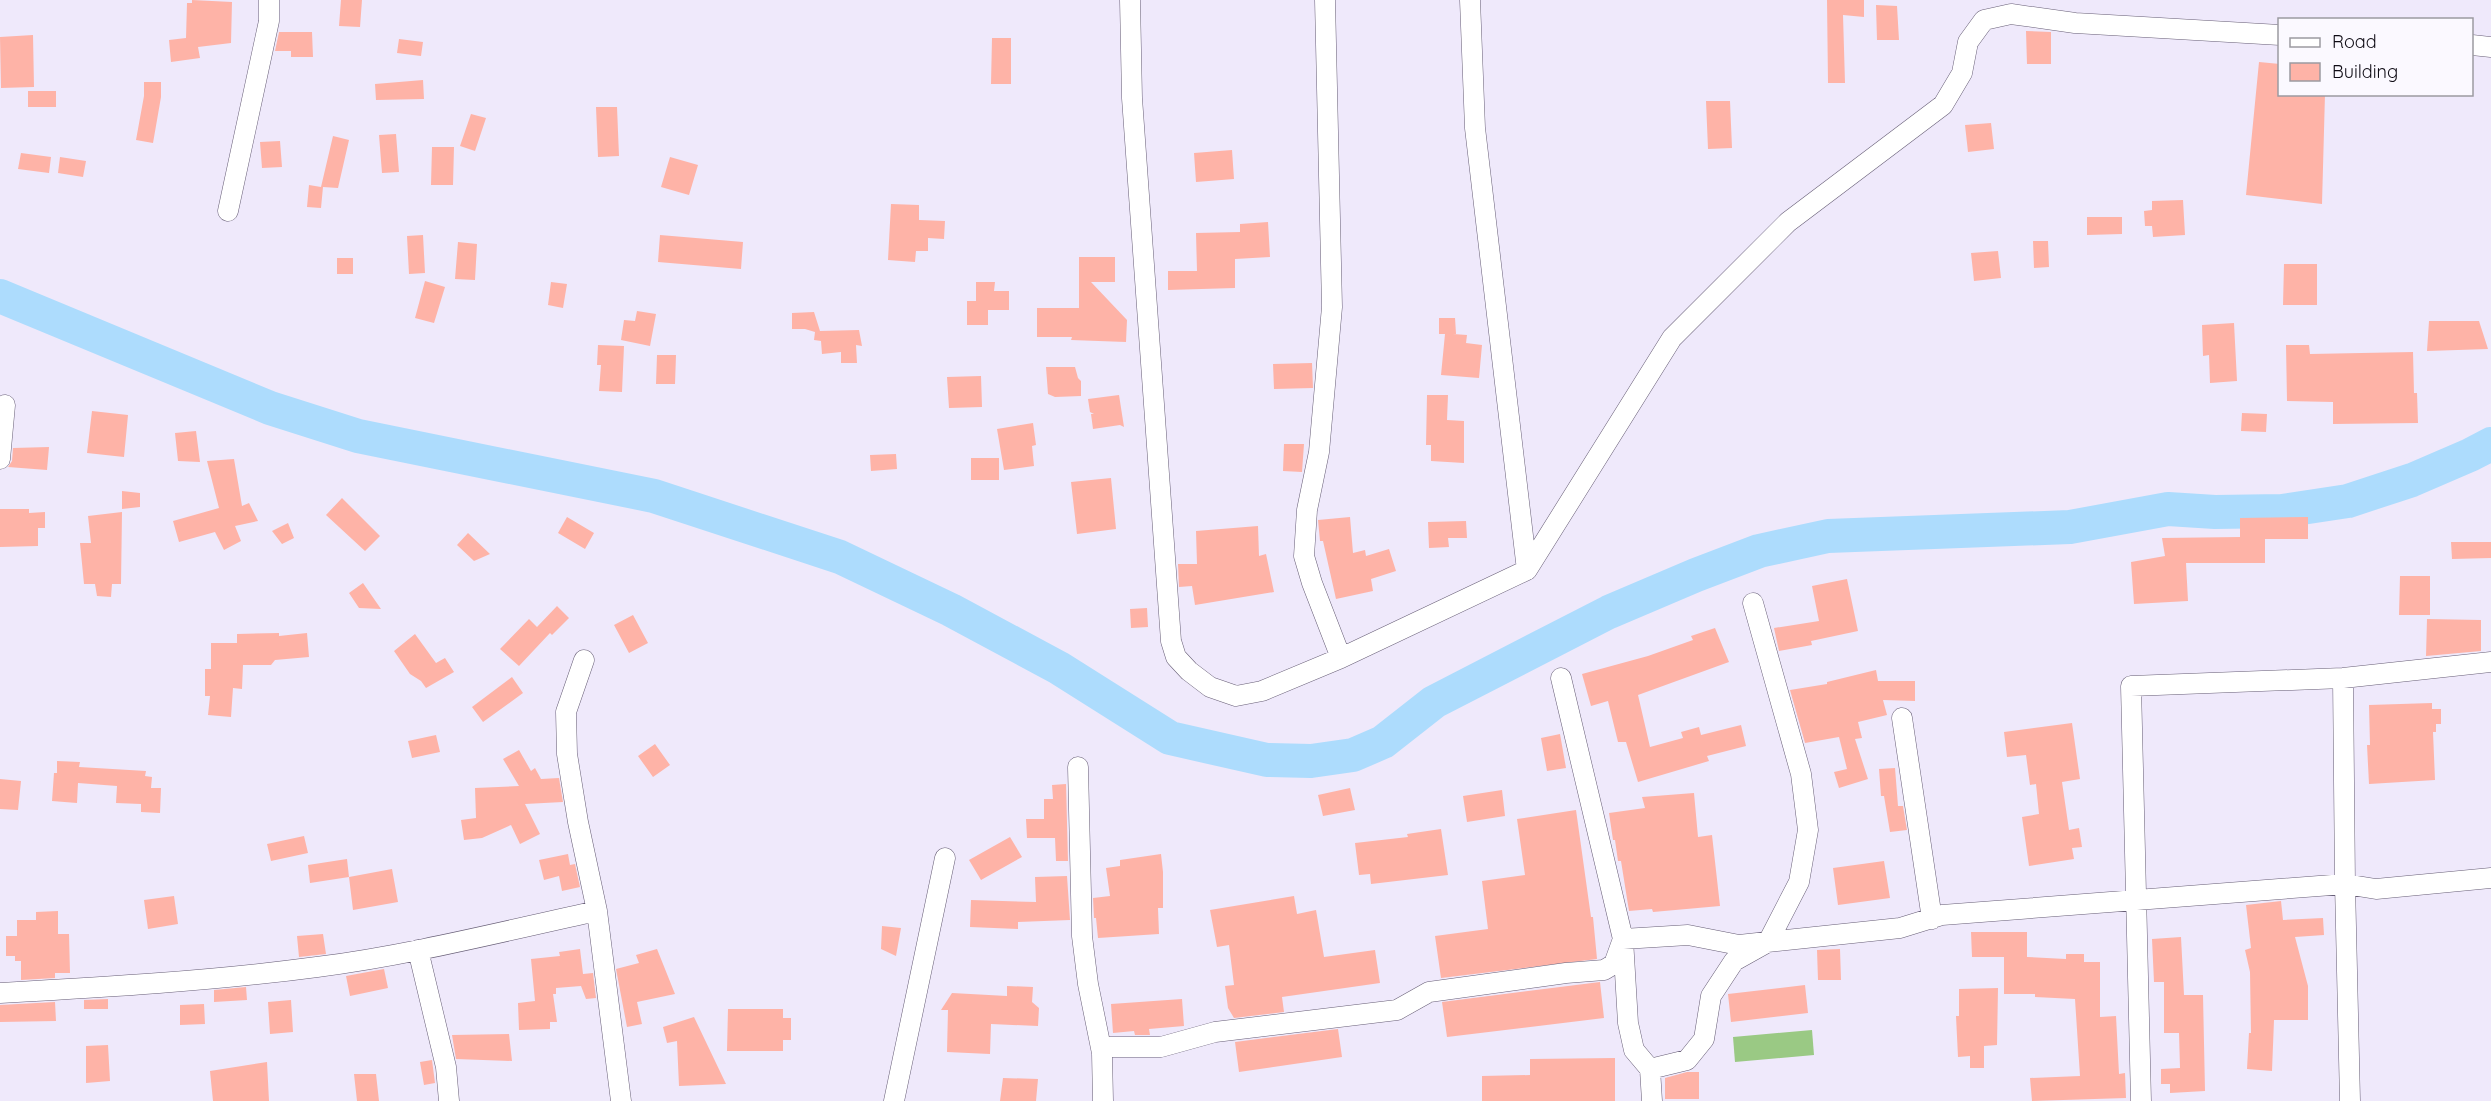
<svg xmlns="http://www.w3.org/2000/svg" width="2491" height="1101" font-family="Quicksand,sans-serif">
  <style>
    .green { fill: #9ac984 }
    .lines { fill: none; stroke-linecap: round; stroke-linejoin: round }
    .river { stroke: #addcfd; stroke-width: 34 }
    .building { fill: #feb3a7 }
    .minor-casing { stroke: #675e76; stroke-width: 21 }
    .minor { stroke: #fff; stroke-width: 20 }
  </style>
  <rect width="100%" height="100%" fill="#efe9fb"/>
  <path class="green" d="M1812,1030L1814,1055L1735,1062L1733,1037Z"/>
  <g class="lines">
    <path class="river" d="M0,296L270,408L358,436L654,496L840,557L951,610L1059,668L1170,738L1267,760L1311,761L1353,755L1383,742L1434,702L1609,612L1696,575L1759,551L1828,536L2070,527L2168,509L2215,512L2282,511L2348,501L2412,480L2470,455L2491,444"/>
  </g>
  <path class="building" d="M192,0L232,2L231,43L198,47L200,58L171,62L169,40L186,38L187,3H192Z
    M341,0H362L360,27L339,26Z
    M1827,0H1864V17L1843,15L1845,83H1828Z
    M1876,5L1897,6L1899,40H1877Z
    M2026,31L2051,32V64H2027Z
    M279,32H312L313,57H291V51H275Z
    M33,35L34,87L1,88L0,37Z
    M992,38H1011V84H991Z
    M399,39L423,42L421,56L397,53Z
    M2259,62L2280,64V94H2325L2322,204L2246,195Z
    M423,80L424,99L376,100L375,84Z
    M144,82H161V97L153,143L136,140L144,96Z
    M28,91H56V107H28Z
    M1706,101H1730L1732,148L1708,149Z
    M596,107H617L619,156L598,157Z
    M471,114L486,118L475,151L460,146Z
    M1991,123L1994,149L1968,152L1965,125Z
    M396,134L399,172L382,173L379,135Z
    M333,136L349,140L338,188L323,187L321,208L307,207L309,185L321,187Z
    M280,141L282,167L262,168L260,142Z
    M432,147H454L453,185H431Z
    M1232,150L1234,179L1196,182L1194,153Z
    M21,153L51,157L49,173L18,169Z
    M60,157L86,161L83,177L58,173Z
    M670,157L698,165L689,195L661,187Z
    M2183,200L2185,235L2153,237L2152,226H2145L2144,211L2152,210V201Z
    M891,204L919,205V220L945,221L944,239L928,238V251H916L915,262L888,260Z
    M2087,217H2122V234L2087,235Z
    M1268,222L1270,257L1235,259V288L1168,290V271H1197L1196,233L1240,232V224Z
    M423,235L425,273L409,274L407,236Z
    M660,235L743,242L741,269L658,262Z
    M2033,241H2048L2049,267L2034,268Z
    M458,242L477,244L475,280L455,279Z
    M1998,251L2001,278L1974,281L1971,253Z
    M1079,257H1115V282H1091L1127,320L1126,342L1071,340L1072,337H1037V308H1079Z
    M337,258H353V274H337Z
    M2284,264H2317V305H2283Z
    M425,281L445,287L434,323L415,318Z
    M551,282L567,284L563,308L548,305Z
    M976,282H995L994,291H1009V310H988V325H967V301H976Z
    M637,311L656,314L650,346L621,340L624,320L635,321Z
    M814,312L820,331L859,330L862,346L856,345L857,363H841V352L822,354L821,341L814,340L815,332L805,329H792V313Z
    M1439,318H1455L1456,334H1453L1467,335L1466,343L1482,345L1479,378L1441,375L1445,334H1439Z
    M2429,321H2479L2488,349L2427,351Z
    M2234,323L2237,381L2210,383L2209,355L2203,356L2202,325Z
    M598,345L624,346L622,392L599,391L601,365H597Z
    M2286,345H2309L2310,354L2413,352L2414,393H2417L2418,423L2333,424V402L2287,401Z
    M657,355H676L675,384H656Z
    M1312,363L1313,388L1274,389L1273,364Z
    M1046,367H1075L1078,378L1081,381V396L1055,397L1048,394Z
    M981,376L982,407L949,408L947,377Z
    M1119,395L1124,427L1120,425L1093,429L1091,414H1094L1090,412L1088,399Z
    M1427,395H1448L1447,420L1464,421V463L1431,461V445H1426Z
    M92,411L128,415L124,457L87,453Z
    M2242,413L2267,414L2266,432L2241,431Z
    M1033,423L1036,445L1032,446L1034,466L1004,470L997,429Z
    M196,431L200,462L178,461L175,433Z
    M1284,444H1304L1302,472L1283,471Z
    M49,447L47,470L8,467L12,461L13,448Z
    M896,454L897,469L871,471L870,455Z
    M971,458H999V480H971Z
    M234,459L242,506L249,503L258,521L235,526L241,541L224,550L215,532L179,542L173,521L219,508L207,461Z
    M1111,478L1116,529L1077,534L1071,482Z
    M122,491L140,493V507L122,509Z
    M342,498L380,536L365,551L326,515Z
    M0,509H29V513L45,512V528H38V546L0,547Z
    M122,512L121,584H112L111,597L97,596L95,584H84L80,543H91L88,516Z
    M567,517L594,533L585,549L558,533Z
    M1350,517L1353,553L1365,550L1366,556L1389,549L1396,571L1371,579L1373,591L1336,599L1323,541H1320L1318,520Z
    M2308,517V539H2265V563H2186L2188,601L2134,604L2131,562L2165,556L2162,538L2240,537V518Z
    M1466,521L1467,538H1448L1449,547L1429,548L1428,522Z
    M288,523L294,538L282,544L272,531Z
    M1258,526L1259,556L1266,554L1274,592L1195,605L1192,586L1179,587L1178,564H1197L1196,531Z
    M468,533L490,554L474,561L457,545Z
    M2451,542H2491V558L2452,559Z
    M2400,576H2430V615H2399Z
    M1847,579L1858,631L1811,641L1812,645L1779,651L1774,628L1819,621L1812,586Z
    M363,583L381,609L359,608L349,593Z
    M557,606L569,618L552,635L550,633L519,666L500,649L529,619L537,627Z
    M1147,608L1148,627L1131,628L1130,609Z
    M633,615L648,643L629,653L614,625Z
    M2427,619L2481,620V651L2426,656Z
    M1715,628L1729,662L1638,695L1650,747L1683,738L1681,732L1699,727L1701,735L1741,725L1746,746L1707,756L1709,761L1638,782L1626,742H1618L1608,701L1591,706L1582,674L1648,656L1693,640L1691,636Z
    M279,633V636L307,633L309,657L275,660L271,665H243L242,689L233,688L231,717L208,715L210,696H205V669H211V643H237V634Z
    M415,634L436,663L445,658L454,672L426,688L421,681L410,674L394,651Z
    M1876,670L1878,681H1915V701L1883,700L1887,715L1858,722L1862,738L1855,739L1868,779L1839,788L1834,772L1847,769L1839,737L1805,743L1790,690L1827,684V682Z
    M512,677L523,693L483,722L472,707Z
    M2432,703V709H2441V724H2436V732H2433L2435,780L2369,784L2367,745H2370L2369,705Z
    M2072,723L2080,779L2062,782L2069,830L2079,828L2082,847L2072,848L2074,859L2029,866L2022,817L2039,814L2036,784L2030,785L2026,755L2007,757L2004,732Z
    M1560,734L1566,768L1547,771L1541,738Z
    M436,735L440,752L412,758L408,741Z
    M655,744L670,765L653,777L638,756Z
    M519,750L531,771L535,768L541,779L559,778L563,802L525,804L540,834L520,844L511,825L482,838L464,840L461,820L476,818L475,788L519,786L503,759Z
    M57,761L80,762L79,767L146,771L145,776L152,777L151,788H161L160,813L141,812V804L116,803L117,786L78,783L77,803L52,801L54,773H57Z
    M1895,768L1898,806H1903L1907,830L1890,832L1884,796H1881L1879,769Z
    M0,779L21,781L18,810L0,809Z
    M1066,784L1068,861H1056L1055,838H1027L1026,819H1044V799H1053L1052,785Z
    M1350,788L1355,810L1323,816L1318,795Z
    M1502,790L1505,816L1467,822L1463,796Z
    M1694,793L1698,837L1712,835L1720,906L1653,912L1652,909L1629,911L1621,861H1618L1615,840H1613L1609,813L1645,808L1642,797Z
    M1576,810L1591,917H1593L1597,959L1441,978L1435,936L1488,929L1482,881L1525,875L1517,819Z
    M1441,829L1448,875L1371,884L1370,874L1359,875L1355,843L1408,837L1407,834Z
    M304,836L308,853L271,861L267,844Z
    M1010,837L1022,857L981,880L969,860Z
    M568,854L570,865L575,864L580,887L562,891L559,876L544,880L539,860Z
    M1161,854L1163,872V908H1158L1159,934L1098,938L1096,918H1094L1093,898L1110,896L1106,868L1120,866V860Z
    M347,859L349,877L310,883L308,865Z
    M1884,861L1890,898L1838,905L1833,868Z
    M392,869L398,902L353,910L349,877Z
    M1067,876L1070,920L1018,922V929L970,927L971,900L1036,902L1035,877Z
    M174,896L178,924L148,929L144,900Z
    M1294,896L1297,914L1316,910L1324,957L1375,950L1380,983L1282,997L1284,1012L1234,1018L1228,1008L1225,986L1234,985L1229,945L1217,947L1210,910Z
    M2281,901L2283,920L2323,918L2324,935L2295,937L2308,986V1020H2274L2272,1071L2247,1069L2249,1033H2251L2250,972L2245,950L2251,948L2246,905Z
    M58,911V934H69L70,973H55V978L21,980V961H15V956H6V936H17V920H36V912Z
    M882,926L901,928L896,956L881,949Z
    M1971,932H2027V957L2066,959V954H2084V962H2100V1017L2116,1016L2119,1074L2125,1073L2126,1098L2032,1101L2030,1078L2080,1076L2075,999L2035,997V994H2004V957H1972Z
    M323,934L326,954L299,957L297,936Z
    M2181,937L2184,995H2203L2205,1091L2170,1093V1084H2161V1069L2180,1068L2179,1033H2164V982H2154L2152,939Z
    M580,949L583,974L593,973L596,998L586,999L581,986L556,988V994H553L557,1022H550V1029L519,1030L518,1003L535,1001L531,959L560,956L559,952Z
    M657,949L675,994L637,1002L642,1024L627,1027L616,969L639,963L636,955Z
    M1840,949L1841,980H1818L1817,950Z
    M384,969L388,988L350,996L346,976Z
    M1600,982L1604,1018L1447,1037L1442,1002Z
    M1805,985L1808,1013L1731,1022L1728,994Z
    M1007,986L1033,987L1032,1002L1039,1008L1038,1026L991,1024L990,1054L947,1052L948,1010H941L952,993L1007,996Z
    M246,987L247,1000L214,1002V990Z
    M1998,988L1997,1045L1984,1046V1068H1970V1056L1958,1057L1956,1016H1959V989Z
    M108,999V1009H84V1000Z
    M1182,999L1184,1026L1149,1029L1150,1035H1135L1134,1031L1113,1033L1111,1004Z
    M291,1000L293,1032L270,1034L268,1002Z
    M55,1002L56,1021L0,1022V1005Z
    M204,1004L205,1024L180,1025V1005Z
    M728,1009H783V1018H791V1040H783V1051H727Z
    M694,1017L726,1084L679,1086L677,1041L667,1043L663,1027Z
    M1338,1029L1342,1057L1239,1072L1235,1042Z
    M509,1034L512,1061L456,1059L452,1035Z
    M108,1045L110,1081L86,1083V1046Z
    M1615,1058V1101H1482V1076L1530,1075V1059Z
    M432,1060L435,1083L424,1085L420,1062Z
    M267,1062L269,1101H213L210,1071Z
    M1687,1072H1699V1099H1665V1078Z
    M354,1074H376L379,1101H357Z
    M1003,1078L1038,1079L1036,1101H1000Z"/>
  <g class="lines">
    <g class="minor-casing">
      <path id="minor" d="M1130,0L1132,98L1171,641L1176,657L1189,671L1210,687L1236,696L1262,691L1341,658L1527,570L1672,338L1788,222L1943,105L1962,73L1968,42L1984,20L2011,14L2075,23L2280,35
        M1325,0L1332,307L1319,452L1307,510L1304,556L1312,583L1341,658
        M1470,0L1475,128L1527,570
        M2472,45L2491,47
        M228,211L269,21V0
        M0,459L5,405
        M584,660L566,712L567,754L578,822L597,911L621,1101
        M1561,678L1623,939L1628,1023L1634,1050L1650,1069L1652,1101
        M2343,678L2345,884L2350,1101
        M1902,718L1932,919
        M1078,767L1082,936L1088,984L1102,1053L1103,1101
        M418,950L446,1067L449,1101
        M0,993C106,987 212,981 317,967C411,955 504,931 597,911
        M1101,1047H1161L1215,1032L1397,1010L1429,992L1566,973L1604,970L1614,964L1623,939L1688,935L1739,945L1900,928L1942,915L2345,884L2376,889L2491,878
        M1650,1069L1687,1060L1704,1039L1711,996L1734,961L1768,942L1799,882L1808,830L1801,774L1753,603
        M894,1101L945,858
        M2141,1101L2131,686L2343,678L2491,662"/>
    </g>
    <use href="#minor" class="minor"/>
  </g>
  <rect x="2278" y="18" width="195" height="78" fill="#fbf9ff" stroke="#9c9aa1" stroke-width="1.5"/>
  <rect x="2290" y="38" width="30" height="9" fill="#ffffff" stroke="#9c9aa1" stroke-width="1.5"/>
  <text x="2332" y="48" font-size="18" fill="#0e0b14">Road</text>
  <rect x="2290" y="63" width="30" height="18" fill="#feb3a7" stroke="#9c9aa1" stroke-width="1.5"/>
  <text x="2332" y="78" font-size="18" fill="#0e0b14">Building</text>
</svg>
